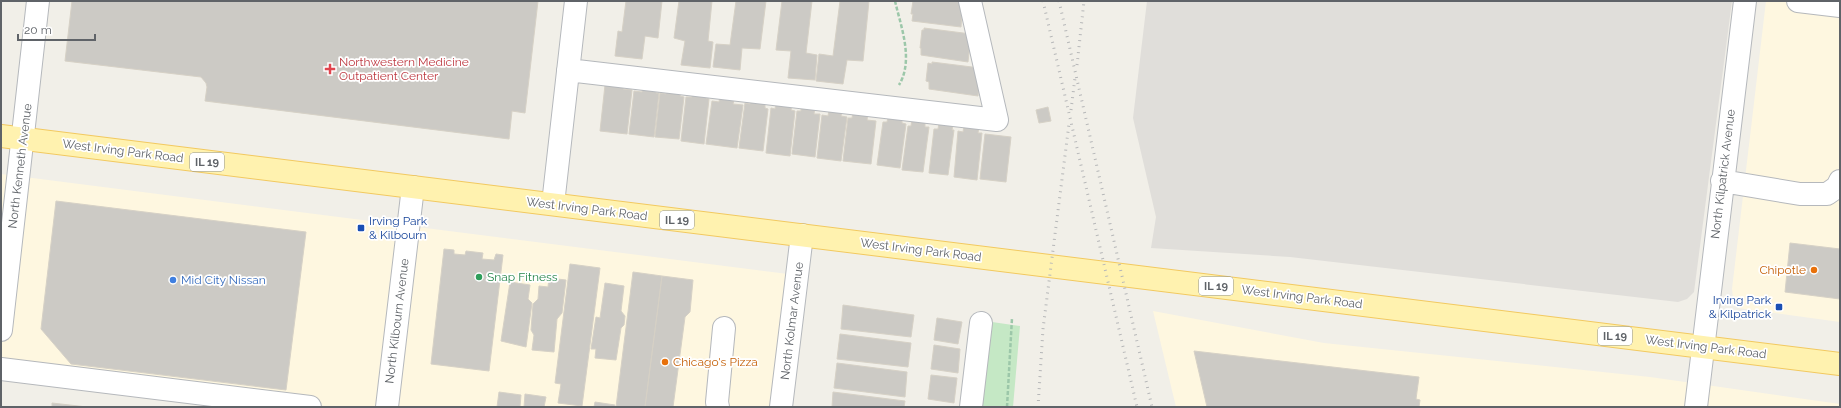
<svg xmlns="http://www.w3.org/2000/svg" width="1841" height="408" font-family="Raleway,sans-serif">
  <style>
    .commercial { fill: #fef7e0 }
    .industrial { fill: #e0deda }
    .green { fill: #c5e8c5 }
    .building { fill: #cccac5; stroke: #d6d1c6 }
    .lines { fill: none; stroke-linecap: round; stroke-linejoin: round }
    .minor-casing { stroke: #b5b8bc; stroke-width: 24 }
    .major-casing { stroke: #f2c960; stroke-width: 24 }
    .path { stroke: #9cc7a9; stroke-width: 2.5; stroke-dasharray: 4 2; stroke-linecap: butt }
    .minor { stroke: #fff; stroke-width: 22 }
    .major { stroke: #fff2af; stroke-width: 22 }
    .rail { stroke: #b6b7b8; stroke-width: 3; stroke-dasharray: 1 5; stroke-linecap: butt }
    .health-dot { fill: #e0444e; stroke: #fff; stroke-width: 1.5 }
    .transit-dot { fill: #1a4fb4; stroke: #fff; stroke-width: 1.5 }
    .food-dot { fill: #e8710a; stroke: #fff; stroke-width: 1.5 }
    .leisure-dot { fill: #2e9e5b; stroke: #fff; stroke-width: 1.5 }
    .shop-dot { fill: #3f7fe0; stroke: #fff; stroke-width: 1.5 }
    .labels { text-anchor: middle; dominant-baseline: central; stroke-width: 3.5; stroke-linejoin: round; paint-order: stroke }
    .shield { fill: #fff; stroke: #8f9295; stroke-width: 1 }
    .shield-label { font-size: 11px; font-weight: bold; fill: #5f6368 }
    .health-label { font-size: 12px; fill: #be3a42; stroke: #fff; text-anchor: start }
    .street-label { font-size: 12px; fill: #5f6368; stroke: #fff }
    .transit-label { font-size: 12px; fill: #164399; stroke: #fff; text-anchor: start }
    .food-label { font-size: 12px; fill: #c56008; stroke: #fff; text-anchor: end }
    .leisure-label { font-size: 12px; fill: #27864d; stroke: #fff; text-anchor: start }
    .shop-label { font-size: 12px; fill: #366cbe; stroke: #fff; text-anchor: start }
  </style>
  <rect width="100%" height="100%" fill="#f1efe8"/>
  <path class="commercial" d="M1766,1H1840V322L1738,308L1734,305L1732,289Z
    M1,174L796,275L778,407H333L1,366Z
    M1153,311L1324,343L1650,377L1840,404V407H1176Z"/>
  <path class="industrial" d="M1147,1H1732L1694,292L1687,299L1678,302L1290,257L1151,248L1156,217L1133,118Z"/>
  <path class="green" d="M992,322L1020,326L1013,407H982Z"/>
  <path class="building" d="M72,1H538L525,113L512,111L509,139L205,101L207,87L206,83L201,77L65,61Z
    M626,1H662L658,38L645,36L642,59L615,56L618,31L622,32Z
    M679,1H712L708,41L713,42L710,68L681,65L685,41L674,38Z
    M736,1H766L760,49L742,48L740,70L713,67L716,44L730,45Z
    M782,1H812L806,53L817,55L815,80L788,78L791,51L776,50Z
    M840,1H869L863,61L847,60L843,84L816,81L819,54L833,56Z
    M913,1H963L961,27L912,21L913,14H911Z
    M924,28L971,34L968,62L921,55V48H920L922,30H924Z
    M932,62L980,68L978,96L929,89V82L926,81L928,63L932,64Z
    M624,83L623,89L632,90L627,134L600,131L605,85Z
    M643,87L656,89V93H659L654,137L629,134L634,91L642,92Z
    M667,90L681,92L680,96L684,97L679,139L655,137L660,93L666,94Z
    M692,92L707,93L706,98L709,99L704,144L681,141L686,97H692Z
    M720,95L735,96L733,104L743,105L737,148L706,144L712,101L719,102Z
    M751,100L765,102V108L768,109L763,151L739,148L745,103L750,104Z
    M776,103L792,105L791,110L795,111L790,156L766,153L771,108L775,109Z
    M801,106L815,107L814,114H820L815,157L792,154L797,111H801Z
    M1048,107L1051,121L1039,123L1036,110Z
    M829,110L842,111L841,116L847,117L841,161L817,158L822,115L828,116Z
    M853,112L868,113L867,120L876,121L871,164L843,161L848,118H852Z
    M888,117L902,119V123L906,124L900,168L877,165L883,122H887Z
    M912,118L925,120V127H929L923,172L902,170L908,126H911Z
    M939,123L953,125L952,130H954L948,175L929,173L934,129H938Z
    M964,126L979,127L978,133H982L977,180L954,177L958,131L963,132Z
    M985,134L1011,137L1006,182L980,179Z
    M56,201L306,232L286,390L71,364L41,329Z
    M1790,243L1840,249V299L1785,292Z
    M444,249L454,250V254L465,255L466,251L483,253L482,259L494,260L496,254L503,255L489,371L431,364Z
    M570,264L600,268L582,406L558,403L561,384L555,383Z
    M633,272L662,276L645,407H616Z
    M662,276L693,280L690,312L685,317L673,407H645Z
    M549,278L566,280L562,313L557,319L554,352L532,350L534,335L531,330L533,304L538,299L539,286L548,287Z
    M510,282L530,285L528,299L532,303L526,347L501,341Z
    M605,283L624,286L621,311L625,316L624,325L621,328L616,360L595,358L596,349H591L596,317L600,318Z
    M843,305L914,315L911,337L841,329Z
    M937,318L962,322L958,344L934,340Z
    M840,334L911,343L908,367L837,359Z
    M934,345L960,349L958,373L931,369Z
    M1194,351L1419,377L1416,399L1420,400L1419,407H1207Z
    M837,363L907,372L905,397L834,388Z
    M931,375L957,378L954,403L928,399Z
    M499,392L521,395L520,407H497Z
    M833,392L905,401L904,407H832Z
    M525,394L546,397L544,407H524Z
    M595,402L615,405L614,407H594Z
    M52,403L87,407H52Z"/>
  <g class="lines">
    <g class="minor-casing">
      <path id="minor" d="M1798,1L1840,6
        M568,70L997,120L970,1
        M1722,181L1800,194H1827L1837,187L1840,181
        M553,204L576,1
        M1,330L38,1
        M1,369L310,407
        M387,407L413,187
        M718,407L717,402L724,328
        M781,407L802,235
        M971,407L981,323
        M1696,407L1745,1"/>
    </g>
    <g class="major-casing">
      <path id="major" d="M1,136L1840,364"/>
    </g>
    <path class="path" d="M895,1C901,27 914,60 899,85
      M1007,407L1012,318"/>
    <use href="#minor" class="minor"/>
    <use href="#major" class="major"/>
    <path class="rail" d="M1043,1L1137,407
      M1059,1L1152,407
      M1077,65L1084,1
      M1071,110L1075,78
      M1038,407L1043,329L1069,124"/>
  </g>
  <path class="health-dot" d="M328 63h4v4h4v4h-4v4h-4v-4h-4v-4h4z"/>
  <g class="transit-dot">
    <rect x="357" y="224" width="8" height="8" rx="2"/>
    <rect x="1775" y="303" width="8" height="8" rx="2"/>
  </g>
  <g class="food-dot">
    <circle cx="1814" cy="270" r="4"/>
    <circle cx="665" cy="362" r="4"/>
  </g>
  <circle class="leisure-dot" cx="479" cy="277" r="4"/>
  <circle class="shop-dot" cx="173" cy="280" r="4"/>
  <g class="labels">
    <g class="shield">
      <rect x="190" y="153" width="34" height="18" rx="3"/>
      <rect x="660" y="211" width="34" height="18" rx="3"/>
      <rect x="1199" y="277" width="34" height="18" rx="3"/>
      <rect x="1598" y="327" width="34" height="18" rx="3"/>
    </g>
    <g class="shield-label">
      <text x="207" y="162">IL 19</text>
      <text x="677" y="220">IL 19</text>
      <text x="1216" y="286">IL 19</text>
      <text x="1615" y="336">IL 19</text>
    </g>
    <g class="health-label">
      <text x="339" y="62">Northwestern Medicine<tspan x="339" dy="14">Outpatient Center</tspan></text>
    </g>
    <g class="street-label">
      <text transform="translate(123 151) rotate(7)">West Irving Park Road</text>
      <text transform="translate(20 166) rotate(-83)">North Kenneth Avenue</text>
      <text transform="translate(1723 174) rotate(-83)">North Kilpatrick Avenue</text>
      <text transform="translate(587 209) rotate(7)">West Irving Park Road</text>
      <text transform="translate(921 250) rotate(7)">West Irving Park Road</text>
      <text transform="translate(1302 297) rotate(7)">West Irving Park Road</text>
      <text transform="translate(397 321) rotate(-83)">North Kilbourn Avenue</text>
      <text transform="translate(792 321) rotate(-83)">North Kolmar Avenue</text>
      <text transform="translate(1706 347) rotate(7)">West Irving Park Road</text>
    </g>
    <g class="transit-label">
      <text x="369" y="221">Irving Park<tspan x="369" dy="14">&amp; Kilbourn</tspan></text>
      <text x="1771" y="300" text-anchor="end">Irving Park<tspan x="1771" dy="14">&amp; Kilpatrick</tspan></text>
    </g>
    <g class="food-label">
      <text x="1806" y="270">Chipotle</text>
      <text x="673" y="362" text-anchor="start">Chicago's Pizza</text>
    </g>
    <g class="leisure-label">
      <text x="487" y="277">Snap Fitness</text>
    </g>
    <g class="shop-label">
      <text x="181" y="280">Mid City Nissan</text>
    </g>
  </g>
  <rect width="1841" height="408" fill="none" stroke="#5f6368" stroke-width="4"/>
  <path d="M18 34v6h77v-6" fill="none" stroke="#5f6368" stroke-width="2"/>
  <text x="24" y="34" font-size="12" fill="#5f6368" stroke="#ffffff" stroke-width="3" paint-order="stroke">20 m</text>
</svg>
